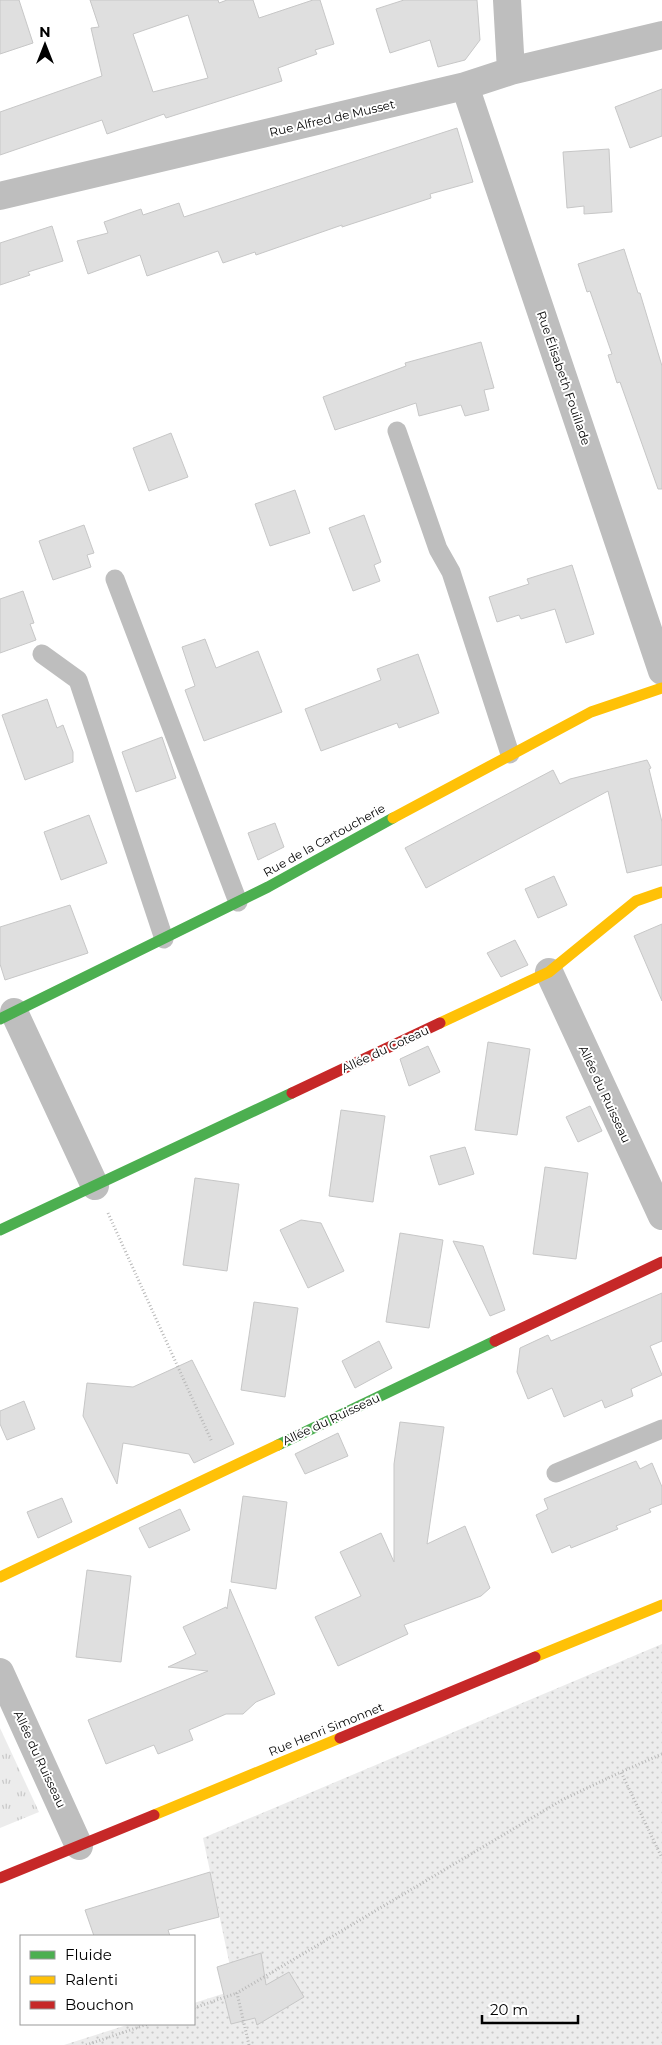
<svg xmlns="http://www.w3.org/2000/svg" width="662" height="2045" font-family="Montserrat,sans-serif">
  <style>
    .park { fill: url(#park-tufts) }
    .garden { fill: url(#garden-dots) }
    .building { fill: #dfdfdf; stroke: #c7c7c7; fill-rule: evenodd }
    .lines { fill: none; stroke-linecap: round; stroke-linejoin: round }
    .path { stroke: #b9b9b9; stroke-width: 3; stroke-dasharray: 1 2.5; stroke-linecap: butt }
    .lane { stroke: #bebebe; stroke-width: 19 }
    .street { stroke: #bebebe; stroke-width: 28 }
    .fast { stroke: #4caf50; stroke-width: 11 }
    .slow { stroke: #ffc107; stroke-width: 11 }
    .jam { stroke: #c62828; stroke-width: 11 }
    .labels { text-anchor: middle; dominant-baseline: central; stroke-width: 4; stroke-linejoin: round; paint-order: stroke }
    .street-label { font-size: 12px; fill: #000; stroke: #fff }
  </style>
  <defs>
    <pattern id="park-tufts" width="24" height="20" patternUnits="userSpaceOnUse" patternTransform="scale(1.25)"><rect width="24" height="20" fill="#ececec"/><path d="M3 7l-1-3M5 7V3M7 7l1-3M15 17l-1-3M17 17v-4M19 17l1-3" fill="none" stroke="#c9c9c9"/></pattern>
    <pattern id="garden-dots" width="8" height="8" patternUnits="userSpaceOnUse" patternTransform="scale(1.25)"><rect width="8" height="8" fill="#ececec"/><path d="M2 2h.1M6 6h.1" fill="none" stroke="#c9c9c9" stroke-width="1.8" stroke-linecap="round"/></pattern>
  </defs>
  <rect width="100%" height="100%" fill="#fff"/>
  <path class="park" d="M0,1728L39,1812L0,1828Z"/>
  <path class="garden" d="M662,1644V2045H64L130,2024H194V2003L235,1990L203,1838Z"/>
  <path class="building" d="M0,0H19L33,43L0,54Z
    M90,0H218L219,3L227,0H253L259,18L313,0H320L334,44L315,50L317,54L278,68L282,81L166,118L164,114L107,134L102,120L0,155V112L102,76L91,28L99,27ZM188,15L208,78L153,92L133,34Z
    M404,0H477L480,40L465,60L438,67L430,40L390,53L376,9Z
    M662,89V136L630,148L615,107Z
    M457,128L473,182L430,194L431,198L342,227V225L256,255L255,252L223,263L218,251L147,276L140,255L88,274L77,241L108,233L104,222L141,209L143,215L179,203L184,217Z
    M609,149L612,212L584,214V206L567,208L563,152Z
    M52,226L63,261L28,272L30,275L0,285V243Z
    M624,249L638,293H640L662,366V489H658L620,382L617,383L608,355L612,354L590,291L587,292L578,264Z
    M481,342L494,388L484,390L489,410L465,416L461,405L419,416L416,403L335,430L323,397L406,366L405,363Z
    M171,433L188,477L149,491L133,448Z
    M295,490L310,533L270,546L255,504Z
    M364,515L381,562L374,565L380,581L353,591L329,528Z
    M84,525L94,553L87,555L91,567L53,580L39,541Z
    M572,565L594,634L566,643L555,609L521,619L519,615L497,622L489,597L529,584L527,579Z
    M23,591L34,623L30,624L36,640L0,653V599Z
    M205,639L216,668L258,651L282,712L204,741L185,690L195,686L182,647Z
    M418,654L439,713L399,728L397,723L321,751L305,709L381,680L377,669Z
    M47,699L57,728L63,725L73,752V762L25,780L2,715Z
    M162,737L176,778L136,792L122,752Z
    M647,760L651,768L649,769L662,822V865L627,873L608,791L426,888L405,848L553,770L560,784L570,779Z
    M89,815L107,863L61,880L44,832Z
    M275,823L284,847L258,860L248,833Z
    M554,876L567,905L538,918L525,889Z
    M70,905L88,953L5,980L0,964V927Z
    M662,924V1001L634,936Z
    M515,940L528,965L501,977L487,953Z
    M488,1042L530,1049L517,1135L475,1130Z
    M428,1046L440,1072L409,1086L400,1059Z
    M590,1106L602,1131L578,1142L566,1117Z
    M341,1110L385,1116L373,1202L329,1196Z
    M465,1147L474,1174L439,1185L430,1156Z
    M545,1167L588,1173L576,1259L533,1254Z
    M195,1178L239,1184L227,1271L183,1265Z
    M301,1220L321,1223L344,1271L308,1288L280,1230Z
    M400,1233L443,1240L429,1328L386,1322Z
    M453,1241L483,1246L505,1310L490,1316Z
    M662,1293V1341L650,1346L662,1375L631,1389L633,1396L605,1408L602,1400L564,1417L552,1388L528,1399L517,1372L520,1348L548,1335L551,1341Z
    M254,1302L298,1308L285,1397L241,1390Z
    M379,1341L392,1368L355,1388L342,1361Z
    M192,1360L234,1444L194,1463L189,1454L123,1443L117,1484L83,1416L87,1383L133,1387Z
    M24,1401L35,1429L7,1440L0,1424V1411Z
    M400,1422L444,1427L427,1544L465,1526L490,1588L481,1596L404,1625L408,1634L338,1666L315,1617L361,1596L340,1552L381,1533L394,1562V1464Z
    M338,1433L348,1456L305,1474L295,1454Z
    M636,1461L640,1469L652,1463L662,1487V1504L649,1509L651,1512L616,1526L618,1529L571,1548L570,1545L552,1553L536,1515L548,1509L544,1499Z
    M243,1496L287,1502L276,1589L231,1582Z
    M62,1498L72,1522L38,1538L27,1512Z
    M180,1509L190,1530L149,1548L139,1528Z
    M87,1570L131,1576L121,1662L76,1657Z
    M230,1589L275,1694L256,1702L243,1714H226L189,1730L193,1740L158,1754L154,1745L106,1764L88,1720L208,1671L168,1667L196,1654L183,1627L226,1607L227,1609Z
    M210,1872L219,1917L168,1930L170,1936H94L85,1910Z
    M261,1953L266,1985L289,1972L304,1997L257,2025L255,2018L231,2024L217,1967Z"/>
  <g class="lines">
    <path class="path" d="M108,1213L212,1442
      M662,1754L621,1772L662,1858
      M194,2008L237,1993
      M86,2045L148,2024
      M249,2045L237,1993L562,1800L621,1772"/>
    <path class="lane" d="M397,431L438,549L451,572L510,754
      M115,579L238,902
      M42,654L78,680L164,939
      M556,1473L662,1429"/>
    <path class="street" d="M507,0L511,71
      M465,86L662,671
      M0,196L465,86L511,71L662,35
      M549,972L662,1216
      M14,1012L95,1186
      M0,1672L79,1846"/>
    <path class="fast" d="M0,1019L268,887L393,818
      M0,1230L292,1093
      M278,1445L495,1341"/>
    <path class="slow" d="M393,818L591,712L662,688
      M440,1023L549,972L636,901L662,892
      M0,1577L278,1445
      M535,1657L662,1605
      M154,1815L340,1738"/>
    <path class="jam" d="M292,1093L440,1023
      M495,1341L662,1262
      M340,1738L535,1657
      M0,1878L154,1815"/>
  </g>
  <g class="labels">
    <g class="street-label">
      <text transform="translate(332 118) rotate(-13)">Rue Alfred de Musset</text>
      <text transform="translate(564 378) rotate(71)">Rue Élisabeth Fouillade</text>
      <text transform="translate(324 840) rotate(-29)">Rue de la Cartoucherie</text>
      <text transform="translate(385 1049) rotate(-25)">Allée du Coteau</text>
      <text transform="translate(605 1094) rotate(65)">Allée du Ruisseau</text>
      <text transform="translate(331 1419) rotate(-25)">Allée du Ruisseau</text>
      <text transform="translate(326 1729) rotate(-22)">Rue Henri Simonnet</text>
      <text transform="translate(40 1759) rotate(65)">Allée du Ruisseau</text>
    </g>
  </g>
  <rect x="20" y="1935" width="175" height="90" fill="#ffffff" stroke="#999999"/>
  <rect x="30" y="1951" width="25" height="8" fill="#4caf50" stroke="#999999"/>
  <text x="65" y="1960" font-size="15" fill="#000000">Fluide</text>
  <rect x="30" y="1976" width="25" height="8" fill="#ffc107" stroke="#999999"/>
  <text x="65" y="1985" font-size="15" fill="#000000">Ralenti</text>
  <rect x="30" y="2001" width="25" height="8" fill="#c62828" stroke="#999999"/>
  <text x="65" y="2010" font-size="15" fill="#000000">Bouchon</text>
  <g transform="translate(45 45)" stroke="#ffffff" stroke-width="4" paint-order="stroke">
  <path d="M0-4L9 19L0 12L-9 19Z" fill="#000000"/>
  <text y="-8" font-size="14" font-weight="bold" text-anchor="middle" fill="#000000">N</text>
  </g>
  <path d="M482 2015v8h96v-8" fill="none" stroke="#000000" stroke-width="2.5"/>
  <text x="490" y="2015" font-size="15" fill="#000000" stroke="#ffffff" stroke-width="4" paint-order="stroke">20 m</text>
</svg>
